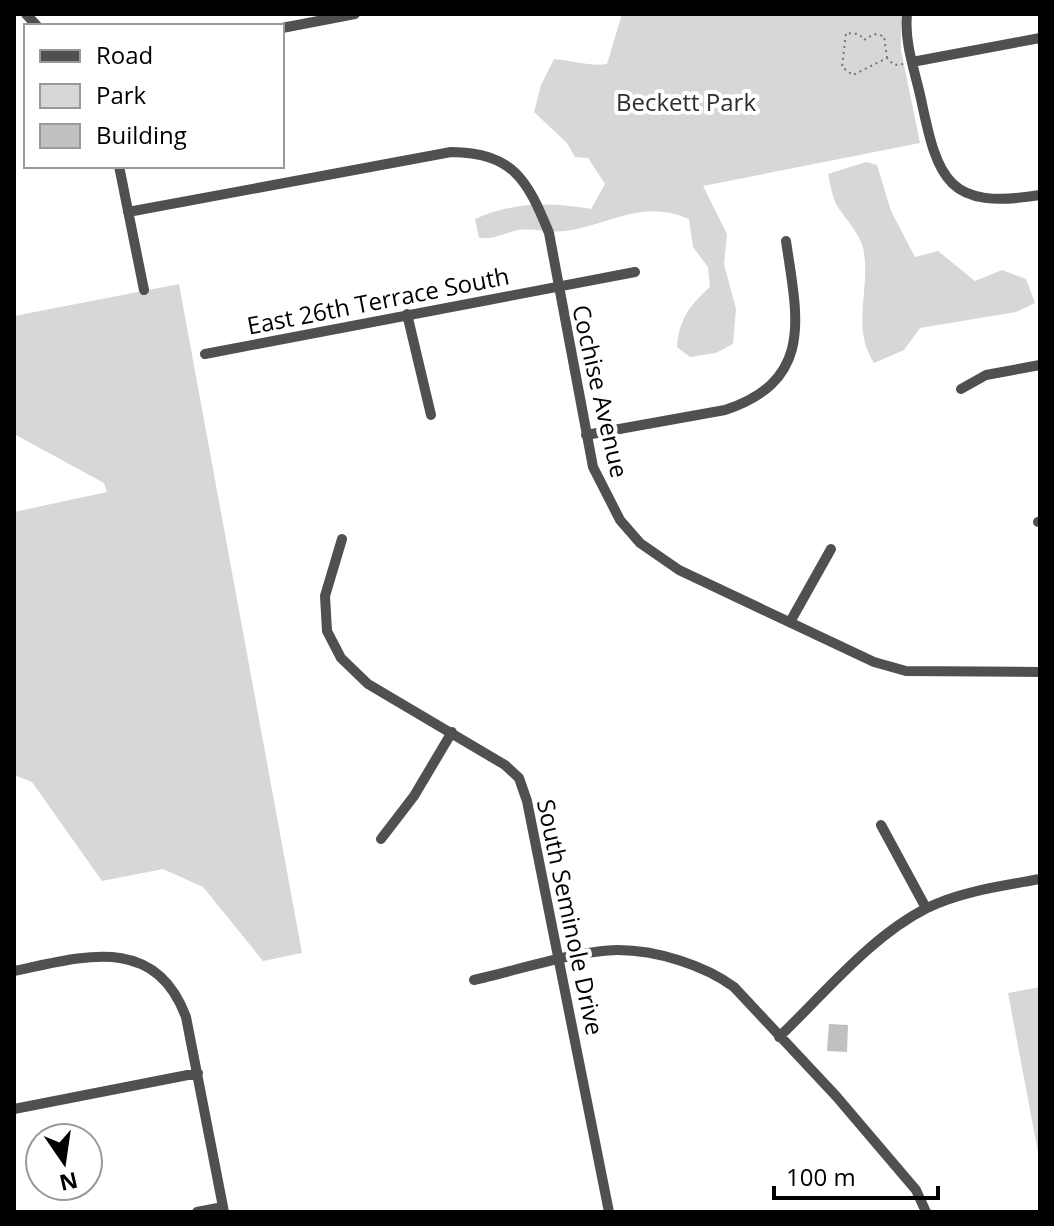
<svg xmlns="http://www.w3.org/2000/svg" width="1054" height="1226" font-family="'Open Sans',sans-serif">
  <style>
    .green { fill: #d7d7d7 }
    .building { fill: #c0c0c0 }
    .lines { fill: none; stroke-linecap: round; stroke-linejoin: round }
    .path { stroke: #727272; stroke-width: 2; stroke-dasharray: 2 4; stroke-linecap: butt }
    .minor { stroke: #505050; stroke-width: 10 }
    .labels { text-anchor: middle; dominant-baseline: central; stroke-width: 8; stroke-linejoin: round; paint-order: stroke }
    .park-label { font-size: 24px; fill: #2e2e2e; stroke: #fff }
    .street-label { font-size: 24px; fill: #000; stroke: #fff }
  </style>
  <rect width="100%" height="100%" fill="#fff"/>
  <path class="green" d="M622,14H901V50L920,143L703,186L727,234L724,264L736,309L733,344L716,353L690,357L677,347C679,319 690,305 710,287L708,267L693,247L689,219C641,198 611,225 564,231C548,233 530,227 514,231C500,235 494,239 479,238L475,219C513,202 550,202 591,209L605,184L588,158L575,157L567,143L534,112L541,85L554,59C570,60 593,67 607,64Z
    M866,162L877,165L891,211L915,257L938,251L975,281L1002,270L1026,279L1035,303L1016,312L920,328L904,350L874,363C851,327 870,292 864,253C862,235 845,219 836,204C832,195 830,183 828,174Z
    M179,284L302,953L263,961L203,887L163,869L102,881L32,782L14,775V512L107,492L104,483L14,434V316Z
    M1040,987V1163L1008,993Z"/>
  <path class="building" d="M829,1024L848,1025L847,1052L827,1051Z"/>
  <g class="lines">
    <path class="path" d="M887,58L884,36L874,34L864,40L859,34L846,33L842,67L853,75L887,58L894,65L903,64"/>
    <path class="minor" d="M26,14L37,26
      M907,14C904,43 915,71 921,99C938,181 948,210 1040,195
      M282,28L355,14
      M912,62L1040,38
      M119,166L144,290
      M128,212L451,152C513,153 527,179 549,233L593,467L620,520L640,543L679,570L874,662L906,671L1040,672
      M407,314L431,415
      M205,354L635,272
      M961,389L986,375L1040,365
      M586,435L725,410C815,380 797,317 786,241
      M1038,522H1040
      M342,539L325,596L327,631L341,658L368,684L505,765L519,778L527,801L609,1212
      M790,622L831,549
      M881,825L926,908
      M381,839L414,796L452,732
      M14,971C82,957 155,933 186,1017L224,1212
      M474,980C514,971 580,950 618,950C656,950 704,965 734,987L836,1096L916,1190L926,1212
      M779,1037C824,994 871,936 927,908C962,891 1002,886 1040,879
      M14,1109L198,1073
      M197,1212L223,1207"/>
  </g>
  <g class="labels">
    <g class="park-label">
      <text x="686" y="101">Beckett Park</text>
    </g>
    <g class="street-label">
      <text transform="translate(378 300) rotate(-11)">East 26th Terrace South</text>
      <text transform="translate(601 391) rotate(77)">Cochise Avenue</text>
      <text transform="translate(571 917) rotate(78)">South Seminole Drive</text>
    </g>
  </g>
  <rect width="1054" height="1226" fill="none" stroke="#000000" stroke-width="32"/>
  <rect x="24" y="24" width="260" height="144" fill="#ffffff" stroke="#999999" stroke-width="2"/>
  <rect x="40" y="50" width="40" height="12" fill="#505050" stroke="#999999" stroke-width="2"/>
  <text x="96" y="64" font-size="24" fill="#000000">Road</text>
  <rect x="40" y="84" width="40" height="24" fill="#d7d7d7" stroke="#999999" stroke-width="2"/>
  <text x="96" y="104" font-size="24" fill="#000000">Park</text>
  <rect x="40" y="124" width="40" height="24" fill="#c0c0c0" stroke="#999999" stroke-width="2"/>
  <text x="96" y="144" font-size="24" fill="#000000">Building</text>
  <g transform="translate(64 1162) rotate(167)"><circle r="38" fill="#ffffff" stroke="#999999" stroke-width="2"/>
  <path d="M0-6L14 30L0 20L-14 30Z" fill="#000000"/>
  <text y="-12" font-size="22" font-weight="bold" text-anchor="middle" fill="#000000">N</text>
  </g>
  <path d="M774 1186v12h164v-12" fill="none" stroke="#000000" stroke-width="4"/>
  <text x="786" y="1186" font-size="24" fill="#000000" stroke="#ffffff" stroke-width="6" paint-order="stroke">100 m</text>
</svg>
